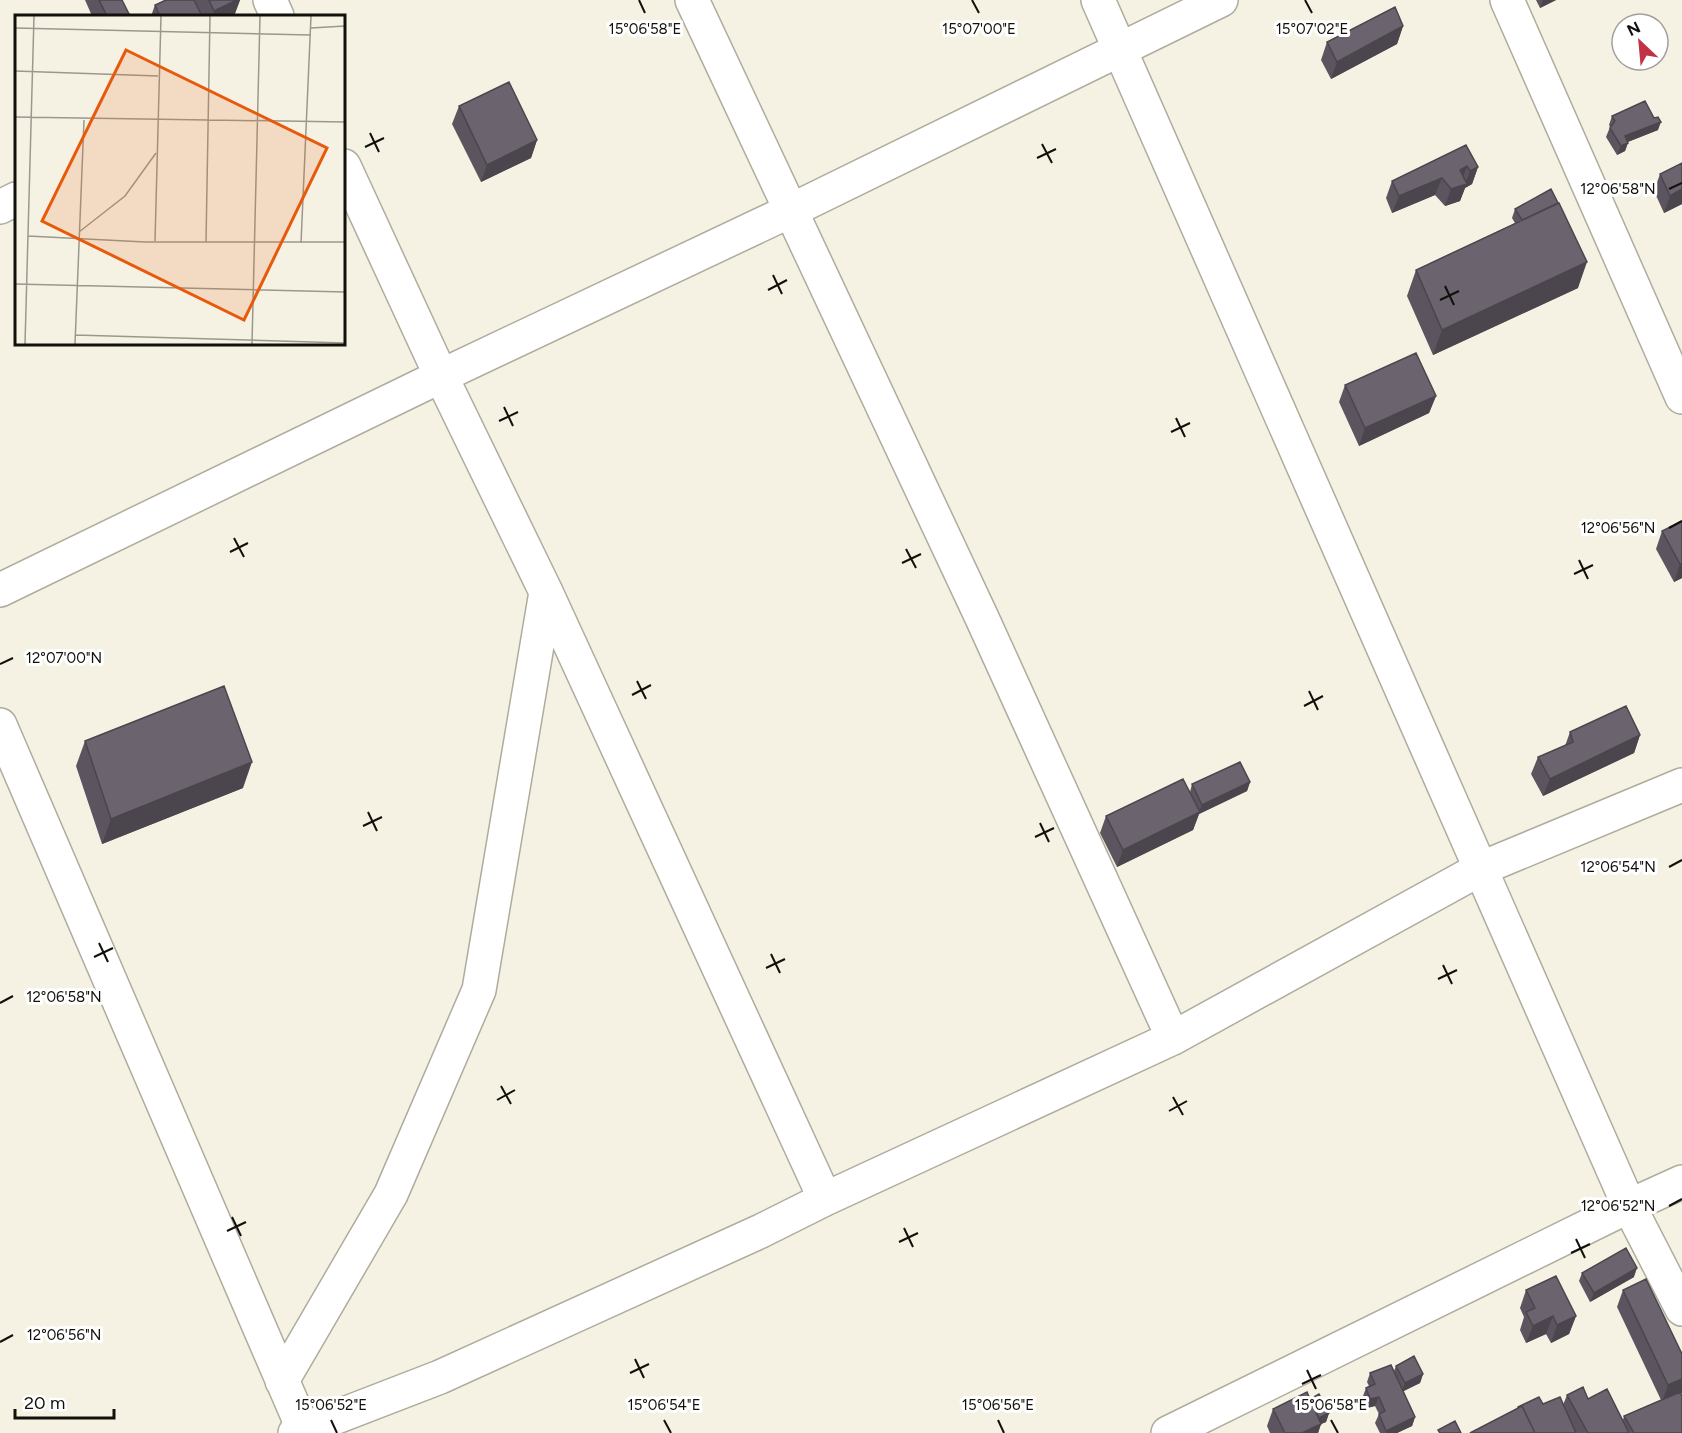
<svg xmlns="http://www.w3.org/2000/svg" width="1682" height="1433" font-family="Figtree,sans-serif">
  <style>
    .lines { fill: none; stroke-linecap: round; stroke-linejoin: round }
    .minor-casing { stroke: #afac9e; stroke-width: 36 }
    .minor { stroke: #fff; stroke-width: 33 }
    .wall { fill: #5c555f }
    .shaded-wall { fill: #4b454d }
    .building { fill: #6b636e; stroke: #4b454d; stroke-width: 1.5 }
    .ticks { fill: none; stroke: #11100b; stroke-width: 2 }
    .inset-road { fill: none; stroke: #9a988d; stroke-width: 1.5 }
    .view { fill: #e8590c; fill-opacity: 0.15; stroke: #e8590c; stroke-width: 3 }
    .inset-edge { fill: none; stroke: #11100b; stroke-width: 3 }
    .ticks-label { font-size: 15px; text-anchor: middle; fill: #11100b; stroke: #fff; stroke-width: 6; stroke-linejoin: round; paint-order: stroke }
  </style>
  <rect width="100%" height="100%" fill="#f5f2e3"/>
  <g class="lines">
    <g class="minor-casing">
      <path id="minor" d="M270,0L277,16
        M692,0L982,618L1173,1038
        M1098,0L1629,1206L1682,1309
        M1507,0L1682,397
        M344,166L441,376L546,592L825,1199
        M0,207L16,199
        M0,590L441,376L792,210L1221,0
        M0,725L305,1433
        M282,1381L391,1194L479,990L546,592
        M295,1433L440,1377L761,1231L825,1199L1173,1038L1482,868L1682,785
        M1168,1433L1629,1206L1682,1182"/>
    </g>
    <use href="#minor" class="minor"/>
  </g>
  <path class="wall" d="M85,0H122L130,16H92Z
    M194,0H240L234,16H151L155,5Z
    M1536,0H1556L1540,8Z
    M1403,26L1397,44L1331,79L1321,60L1327,42Z
    M459,106L537,140L531,158L481,182L452,124Z
    M1612,116L1658,130L1628,142L1625,151L1617,155L1606,137L1610,127L1609,125Z
    M1466,145L1478,167L1472,184L1465,188L1460,201L1445,206L1435,195L1392,213L1386,198L1392,181Z
    M1682,163V204L1664,213L1654,191L1660,174Z
    M1515,209L1578,288L1433,355L1407,296L1416,270L1515,223L1512,218Z
    M1345,385L1436,396L1429,413L1359,446L1339,402Z
    M1682,521V578L1674,582L1656,549L1662,531Z
    M1570,732L1640,735L1634,753L1543,796L1531,774L1538,757L1565,746Z
    M85,741L243,788L102,844L76,766Z
    M1250,782L1247,791L1199,814L1193,830L1117,867L1100,833L1106,816L1190,792L1192,784Z
    M1582,1273L1634,1277L1590,1302L1579,1281Z
    M1526,1290L1576,1316L1569,1334L1551,1343L1546,1334L1526,1343L1520,1330L1524,1317L1520,1308Z
    M1623,1290L1681,1394L1682,1433H1470L1517,1409L1518,1407L1543,1404L1563,1405L1567,1395L1588,1399L1623,1420L1624,1416L1661,1400L1617,1307Z
    M1396,1366L1423,1374L1420,1383L1403,1391L1415,1417L1412,1426L1397,1433H1380L1375,1423L1379,1414L1375,1406L1367,1408L1363,1396L1366,1388L1369,1386L1367,1382L1370,1373L1394,1371Z
    M1310,1399L1329,1413L1326,1422L1321,1424L1318,1433H1270L1267,1426L1273,1409Z"/>
  <path class="shaded-wall" d="M237,0H240L234,16H212L214,11Z
    M1543,0H1556L1540,8Z
    M1403,26L1397,44L1331,79L1337,62Z
    M1661,122L1658,130L1622,144L1625,136Z
    M537,140L531,158L481,182L487,165Z
    M1628,143L1625,151L1617,155L1621,146Z
    M1467,166L1461,184L1460,170Z
    M1478,167L1472,184L1465,188L1460,201L1445,206L1451,189L1465,184L1470,171Z
    M1442,178L1435,195L1392,213L1399,196Z
    M1682,189V204L1664,213L1670,196Z
    M1587,262L1578,288L1433,355L1442,330Z
    M1436,396L1429,413L1359,446L1365,428Z
    M1680,564H1682V578L1674,582Z
    M1640,735L1634,753L1543,796L1550,779Z
    M252,762L243,788L102,844L111,819Z
    M1250,782L1247,791L1199,814L1193,830L1117,867L1123,850L1199,812L1202,805Z
    M1637,1268L1634,1277L1590,1302L1594,1293Z
    M1553,1316L1546,1334L1526,1343L1533,1326Z
    M1576,1316L1569,1334L1551,1343L1557,1325Z
    M1423,1374L1420,1383L1402,1392L1405,1383Z
    M1682,1379V1393L1662,1402L1668,1385Z
    M1379,1397L1375,1406L1367,1408L1370,1399Z
    M1329,1413L1326,1422L1321,1424L1318,1433H1302L1318,1418Z
    M1415,1417L1412,1426L1397,1433H1386V1431Z"/>
  <path class="building" d="M99,0H122L130,16H107Z
    M166,0H194L202,16H160L155,5Z
    M209,0H237L214,11Z
    M1395,7L1403,26L1337,62L1327,42Z
    M509,82L537,140L487,165L459,106Z
    M1645,101L1654,118L1658,117L1661,122L1625,136L1628,143L1621,146L1610,128L1615,121L1612,116Z
    M1466,145L1478,167L1470,171L1467,166L1460,170L1467,184L1451,189L1442,178L1399,196L1392,181Z
    M1682,163V189L1670,196L1660,174Z
    M1551,189L1558,203L1522,220L1515,209Z
    M1559,203L1587,262L1442,330L1416,270Z
    M1416,353L1436,396L1365,428L1345,385Z
    M1682,521V564H1680L1662,531Z
    M224,686L252,762L111,819L85,741Z
    M1626,706L1640,735L1550,779L1538,757L1573,742L1570,732Z
    M1240,762L1250,782L1202,805L1192,784Z
    M1183,779L1200,812L1123,850L1106,816Z
    M1626,1248L1637,1268L1594,1293L1582,1273Z
    M1556,1276L1576,1316L1557,1325L1553,1316L1533,1326L1526,1312L1535,1308L1526,1290Z
    M1646,1279L1682,1354V1379L1668,1385L1623,1290Z
    M1414,1356L1423,1374L1405,1383L1396,1366Z
    M1391,1365L1415,1417L1386,1431L1379,1414L1385,1411L1379,1397L1370,1399L1366,1388L1375,1384L1370,1373Z
    M1583,1387L1588,1399L1607,1389L1629,1433H1588L1567,1395Z
    M1307,1392L1321,1424L1302,1433H1285L1273,1409Z
    M1680,1392L1682,1396V1433H1634L1624,1416Z
    M1319,1394L1329,1413L1319,1418L1310,1399Z
    M1539,1397L1543,1404L1560,1397L1576,1433H1535L1522,1406L1518,1408V1407Z
    M1522,1406L1535,1433H1470Z
    M1455,1421L1461,1433H1440L1438,1430Z"/>
  <path class="ticks" d="M639,0L645,13M972,0L979,13M1305,0L1312,13M370,133L379,152M1042,144L1052,163M365,147L384,138M1037,158L1056,149M1669,189L1682,183M773,275L782,294M1445,286L1454,305M768,290L787,280M1440,300L1459,291M504,407L513,426M1176,418L1185,437M499,421L518,412M1171,432L1190,423M1669,528L1682,521M234,538L244,557M906,549L916,568M230,552L248,543M1579,560L1588,579M902,563L921,554M1574,574L1593,565M0,664L13,658M637,681L646,699M1309,691L1318,710M632,695L651,685M1304,706L1323,696M368,812L377,831M1040,823L1049,842M363,826L382,817M1035,837L1054,828M1669,867L1682,860M99,943L108,962M771,954L780,973M94,957L113,948M1443,965L1452,984M766,968L785,959M1438,979L1457,970M0,1003L13,996M501,1086L511,1104M1173,1097L1183,1115M497,1100L515,1090M1169,1111L1187,1101M1669,1206L1682,1199M232,1217L241,1236M904,1228L913,1247M227,1231L246,1222M1576,1239L1585,1258M899,1242L918,1233M1571,1253L1590,1244M0,1342L13,1335M635,1359L644,1378M1307,1370L1316,1389M630,1373L649,1364M1302,1384L1321,1375M331,1420L337,1433M664,1420L671,1433M998,1420L1004,1433M1331,1420L1338,1433"/>
  <g transform="translate(15 15)">
    <rect width="330" height="330" fill="#f5f2e3"/>
    <path class="inset-road" d="M0,13L296,20M296,13L330,11M0,56L143,61M0,102L330,107M64,217L110,181L141,138M13,221L130,227H330M140,226L146,1M191,227L195,1M286,228L296,1M0,269L330,277M60,320L330,328M10,329L19,1M60,329L69,105M237,329L245,1"/>
    <path class="view" d="M111,35L312,133L229,305L27,206Z"/>
    <rect width="330" height="330" class="inset-edge"/>
  </g>
  <g class="ticks-label">
    <text x="645" y="34">15°06'58"E</text>
    <text x="979" y="34">15°07'00"E</text>
    <text x="1312" y="34">15°07'02"E</text>
    <text x="1618" y="194">12°06'58"N</text>
    <text x="1618" y="533">12°06'56"N</text>
    <text x="64" y="663">12°07'00"N</text>
    <text x="1618" y="872">12°06'54"N</text>
    <text x="64" y="1002">12°06'58"N</text>
    <text x="1618" y="1211">12°06'52"N</text>
    <text x="64" y="1340">12°06'56"N</text>
    <text x="331" y="1410">15°06'52"E</text>
    <text x="664" y="1410">15°06'54"E</text>
    <text x="998" y="1410">15°06'56"E</text>
    <text x="1331" y="1410">15°06'58"E</text>
  </g>
  <g transform="translate(1640 42) rotate(334)"><circle r="28" fill="#ffffff" stroke="#a09f9d" stroke-width="1.5"/>
  <path d="M0-4.5L10 22L0 15L-10 22Z" fill="#c23247"/>
  <text y="-9" font-size="16" font-weight="bold" text-anchor="middle" fill="#11100b">N</text>
  </g>
  <path d="M15 1409v9h99v-9" fill="none" stroke="#11100b" stroke-width="3"/>
  <text x="24" y="1409" font-size="18" fill="#11100b" stroke="#ffffff" stroke-width="4.5" paint-order="stroke">20 m</text>
</svg>
